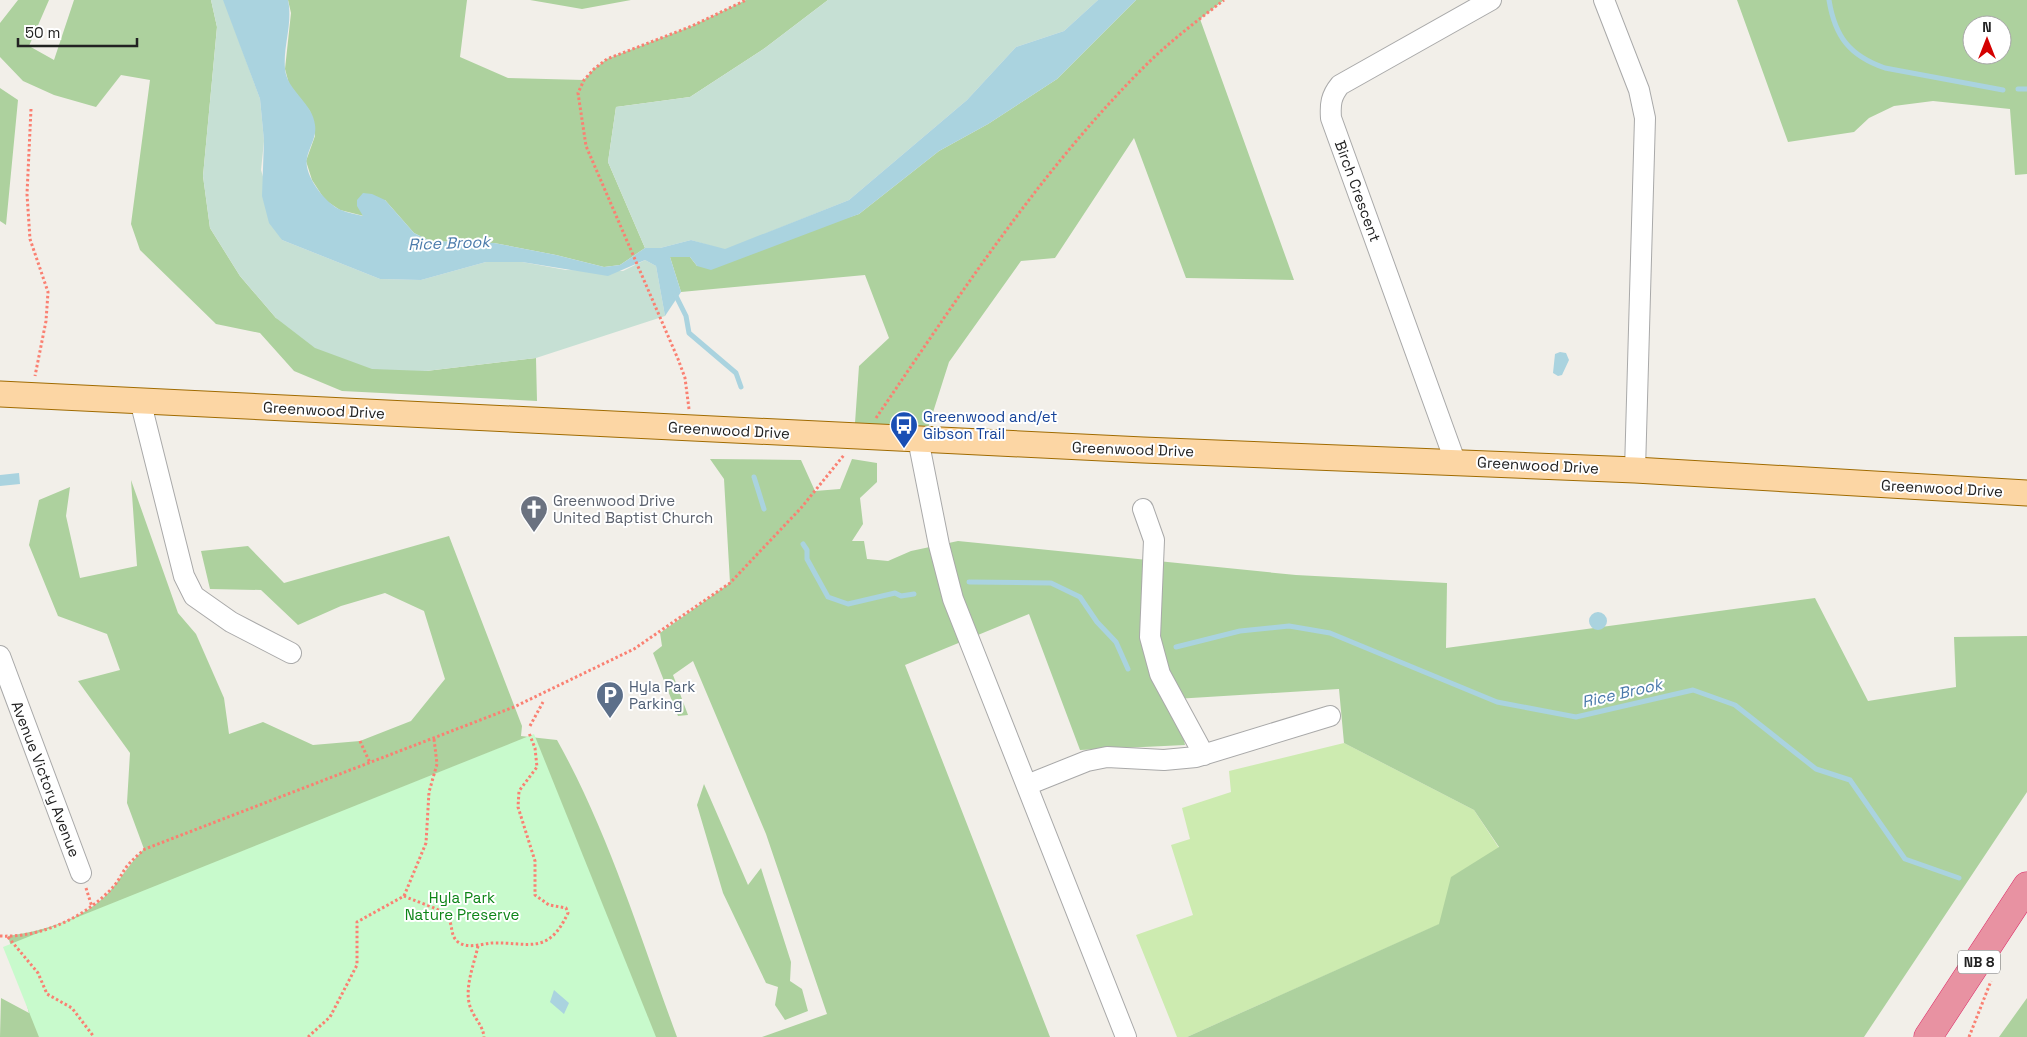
<svg xmlns="http://www.w3.org/2000/svg" width="2027" height="1037" font-family="'Space Grotesk',sans-serif">
  <style>
    .grass { fill: #cdebb0 }
    .forest { fill: #add19e; fill-rule: evenodd }
    .wetland { fill: #c6e0d4 }
    .park { fill: #c8facc }
    .water { fill: #aad3df }
    .lines { fill: none; stroke-linecap: round; stroke-linejoin: round }
    .stream { stroke: #aad3df; stroke-width: 5 }
    .minor-casing { stroke: #a9a9a9; stroke-width: 22 }
    .major-casing { stroke: #a06b00; stroke-width: 27 }
    .highway-casing { stroke: #dc2a67; stroke-width: 29 }
    .path { stroke: #fa8072; stroke-width: 3; stroke-dasharray: 2.5 2.5; stroke-linecap: butt }
    .minor { stroke: #fff; stroke-width: 20 }
    .major { stroke: #fcd6a4; stroke-width: 25 }
    .highway { stroke: #e892a2; stroke-width: 28 }
    .labels { text-anchor: middle; dominant-baseline: central; stroke-width: 4; stroke-linejoin: round; paint-order: stroke }
    .shield { fill: #fff; stroke: #646464; stroke-width: 1 }
    .shield-label { font-size: 14px; font-weight: bold; fill: #222 }
    .street-label { font-size: 15px; fill: #222; stroke: #fff }
    .transit-label { font-size: 15px; fill: #164399; stroke: #fff; text-anchor: start }
    .worship-label { font-size: 15px; fill: #5b616d; stroke: #fff; text-anchor: start }
    .service-label { font-size: 15px; fill: #4e5e75; stroke: #fff; text-anchor: start }
    .park-label { font-size: 15px; fill: #0c8416; stroke: #fff }
    .water-label { font-size: 16px; font-style: italic; fill: #4a7aab; stroke: #fff }
  </style>
  <rect width="100%" height="100%" fill="#f2efe9"/>
  <path class="grass" d="M1344,743L1474,810L1499,848L1452,877L1440,924L1187,1037H1177L1136,935L1193,915L1171,845L1190,839L1182,808L1231,792L1229,771Z"/>
  <path class="forest" d="M18,0H49L29,46L54,60L74,0H211L217,27L203,176L210,228L240,276L276,318L426,371L536,358L537,401L342,391L294,371L260,333L216,324L140,250L131,224L150,80L121,75L96,107L54,95L23,81L0,57V23Z
    M288,0H467L460,57L508,78L584,80L594,69L607,59L692,26L746,0H828L765,48L690,97L616,107L608,162L645,248L620,265L604,267L556,255L494,243L430,241L414,233L385,200L364,216L340,210L325,200L312,180L306,161L315,136L310,111L289,84L285,69L291,13Z
    M530,0H631L582,9Z
    M1136,0H1224L1200,19L1294,280L1186,278L1134,138L1055,258L1021,261L949,362L928,428L855,423L859,366L889,338L865,275L681,292L670,257H690L697,266L859,214L939,151L988,124L1057,79Z
    M1737,0H2027V174L2015,175L2010,109L1933,101L1894,106L1869,118L1854,132L1788,142ZM1972,25H2002V55H1972Z
    M0,88L18,100L6,225L0,221Z
    M710,459L801,460L815,491L840,489L852,459L877,463V482L860,498L863,524L852,541H864L867,559L888,561L911,551L958,541L1296,575L1447,583L1446,648L1815,598L1868,701L1956,687L1954,637L2027,636V792L1864,1037H1187L1439,924L1451,877L1499,847L1474,810L1344,743L1339,689L1175,699L1185,745L1080,750L1029,614L905,665L1050,1037H762L827,1014L766,834L693,661L673,675L688,715L678,716L653,653L662,646L660,633L730,583L724,479Z
    M131,480L178,613L196,634L224,698L229,734L263,722L313,745L360,741L411,721L445,679L424,611L385,593L341,606L298,625L261,590L210,589L201,551L248,546L284,583L449,536L522,726L521,736L557,740C609,833 640,937 677,1037H0L1,998L29,1013L8,936C47,930 90,918 115,885C126,871 131,862 144,849L127,803L130,753L78,681L120,670L107,634L58,616L29,545L39,500L70,487L66,516L80,578L137,566Z
    M704,784L748,885L761,868L791,962L790,981L802,989L808,1011L785,1020L775,1005L778,987L766,983L723,893L697,805Z
    M2027,998V1037H1999Z"/>
  <path class="wetland" d="M211,0H224L260,99L264,141L261,170L282,240L380,279L421,280L486,262H522L566,270L623,271L645,260L656,266L665,316L536,358L426,371L372,369L315,348L276,318L240,276L210,228L203,176L217,27Z
    M828,0H1098L1064,31L1016,47L967,100L849,200L725,250L691,240L660,248H645L608,162L616,107L690,97L765,48Z"/>
  <path class="park" d="M534,734L656,1037H39L3,947Z"/>
  <path class="water" d="M223,0H288C293,23 283,45 285,69C287,91 313,103 315,125C317,137 309,147 307,158C303,175 326,204 341,210C348,213 356,214 363,216L357,206V200L363,193L372,194L385,200L414,233L430,241L494,243L556,255L604,267L620,265L645,248H660L691,240L725,249L849,200L967,100L1016,47L1064,31L1098,0H1136L1057,79L988,124L939,151L859,214L711,270L697,266L690,257H670L681,292L665,316L656,266L645,260L608,276L522,262H486L421,280L380,279L282,240L269,223L262,196L264,141L260,99Z
    M1560,352L1566,353L1569,360L1562,375L1558,376L1553,373L1555,354Z
    M19,473L20,484L0,486V475Z
    M1589 621a9 9 0 1 1 18 0a9 9 0 1 1-18 0Z
    M554,990L569,1003L564,1014L550,1002Z"/>
  <g class="lines">
    <path class="stream" d="M1829,0C1835,37 1850,56 1885,68L2003,90
      M2018,89H2027
      M674,292L686,316L689,333L736,373L741,387
      M754,477L764,509
      M803,544L807,550V559L828,597L848,604L895,593L901,596L914,594
      M969,582L1051,583L1080,597L1097,622L1116,642L1128,669
      M1176,647L1240,631L1289,626L1330,633L1497,702L1576,717L1693,690L1735,705L1816,769L1850,780L1905,859L1959,878"/>
    <g class="minor-casing">
      <path id="minor" d="M1604,0L1639,90L1645,118L1635,470
        M140,400L184,576L194,596L231,622L291,653
        M918,439L939,545L953,599L1126,1037
        M1455,461L1331,118C1330,104 1331,96 1340,85L1491,0
        M1143,509L1154,540L1150,637L1160,674L1204,755
        M0,656L81,873
        M1027,785L1087,761L1107,757L1164,760L1196,757L1330,716"/>
    </g>
    <g class="major-casing">
      <path id="major" d="M0,394L1143,450L1635,470L2027,493"/>
    </g>
    <g class="highway-casing">
      <path id="highway" d="M1928,1037L2027,886"/>
    </g>
    <path class="path" d="M31,109L27,194L30,239L48,292L46,321L35,376
      M689,409L685,378L678,359L586,146L578,93L584,80L594,69L607,59L692,26L746,0
      M876,418C959,296 1040,171 1145,66C1169,42 1197,21 1224,0
      M530,726L543,702
      M360,741L370,763
      M86,888L92,907
      M404,896L426,843L429,792L437,764L434,739
      M0,936C41,938 86,917 113,887C119,881 122,872 128,865C133,859 139,854 145,849L514,707L634,649L730,583L801,508L844,455
      M8,937L38,973L47,994L72,1008L94,1037
      M478,946C474,965 463,990 471,1009C475,1019 483,1026 484,1037
      M308,1037L330,1017L357,965V922L404,896C414,901 439,908 446,915C454,923 449,935 458,942C468,949 481,944 492,943C529,942 548,956 568,913L566,908L549,905L535,895V861L518,807L519,791L537,767L535,748L529,733
      M1969,1037L1991,981"/>
    <use href="#minor" class="minor"/>
    <use href="#major" class="major"/>
    <use href="#highway" class="highway"/>
  </g>
  <defs>
    <g id="bus-pin" transform="scale(1.4375)"><path d="M0 17L-7.5 6A9.5 9.5 0 1 1 7.5 6Z" fill="#1a4fb4" stroke="#fff"/><path d="M-5-6H5V4H4V6H2V4H-2V6H-4V4H-5ZM-3.5-4V0h7V-4ZM-3.5 1.2v1.5H-2V1.2ZM2 1.2v1.5H3.5V1.2Z" fill="#fff"/></g>
    <g id="church-pin" transform="scale(1.4375)"><path d="M0 17L-7.5 6A9.5 9.5 0 1 1 7.5 6Z" fill="#6b7280" stroke="#fff"/><path d="M-1.2-6h2.4v3.5h3.3v2.4h-3.3V6h-2.4V-.1h-3.3v-2.4h3.3Z" fill="#fff"/></g>
    <g id="parking-pin" transform="scale(1.4375)"><path d="M0 17L-7.5 6A9.5 9.5 0 1 1 7.5 6Z" fill="#5c6f8a" stroke="#fff"/><path d="M-3.5-5.5H1a3.5 3.5 0 0 1 0 7H-1V5.5H-3.5ZM-1-3.4V-.6H.8a1.4 1.4 0 0 0 0-2.8Z" fill="#fff"/></g>
  </defs>
  <g fill-rule="evenodd">
    <use href="#bus-pin" x="904" y="425"/>
    <use href="#church-pin" x="534" y="509"/>
    <use href="#parking-pin" x="610" y="695"/>
  </g>
  <g class="labels">
    <rect class="shield" x="1958" y="950.5" width="42" height="23" rx="4"/>
    <g class="shield-label">
      <text x="1979" y="962">NB 8</text>
    </g>
    <g class="street-label">
      <text transform="translate(1358 191) rotate(70)">Birch Crescent</text>
      <text transform="translate(324 410) rotate(3)">Greenwood Drive</text>
      <text transform="translate(729 430) rotate(3)">Greenwood Drive</text>
      <text transform="translate(1133 449) rotate(2)">Greenwood Drive</text>
      <text transform="translate(1538 465) rotate(3)">Greenwood Drive</text>
      <text transform="translate(1942 488) rotate(3)">Greenwood Drive</text>
      <text transform="translate(46 779) rotate(69)">Avenue Victory Avenue</text>
    </g>
    <g class="transit-label">
      <text x="923" y="416">Greenwood and/et<tspan x="923" dy="17">Gibson Trail</tspan></text>
    </g>
    <g class="worship-label">
      <text x="553" y="500">Greenwood Drive<tspan x="553" dy="17">United Baptist Church</tspan></text>
    </g>
    <g class="service-label">
      <text x="629" y="686">Hyla Park<tspan x="629" dy="17">Parking</tspan></text>
    </g>
    <g class="park-label">
      <text x="462" y="897">Hyla Park<tspan x="462" dy="17">Nature Preserve</tspan></text>
    </g>
    <g class="water-label">
      <text transform="translate(449 243) rotate(-2)">Rice Brook</text>
      <text transform="translate(1622 693) rotate(-13)">Rice Brook</text>
    </g>
  </g>
  <g transform="translate(1987 40)"><circle r="24" fill="#ffffff" stroke="#a7a7a7"/>
  <path d="M0-4L9 19L0 12L-9 19Z" fill="#d40000"/>
  <text y="-8" font-size="14" font-weight="bold" text-anchor="middle" fill="#222222">N</text>
  </g>
  <path d="M18 38v8h119v-8" fill="none" stroke="#222222" stroke-width="2.5"/>
  <text x="25" y="38" font-size="15" fill="#222222" stroke="#ffffff" stroke-width="4" paint-order="stroke">50 m</text>
</svg>
